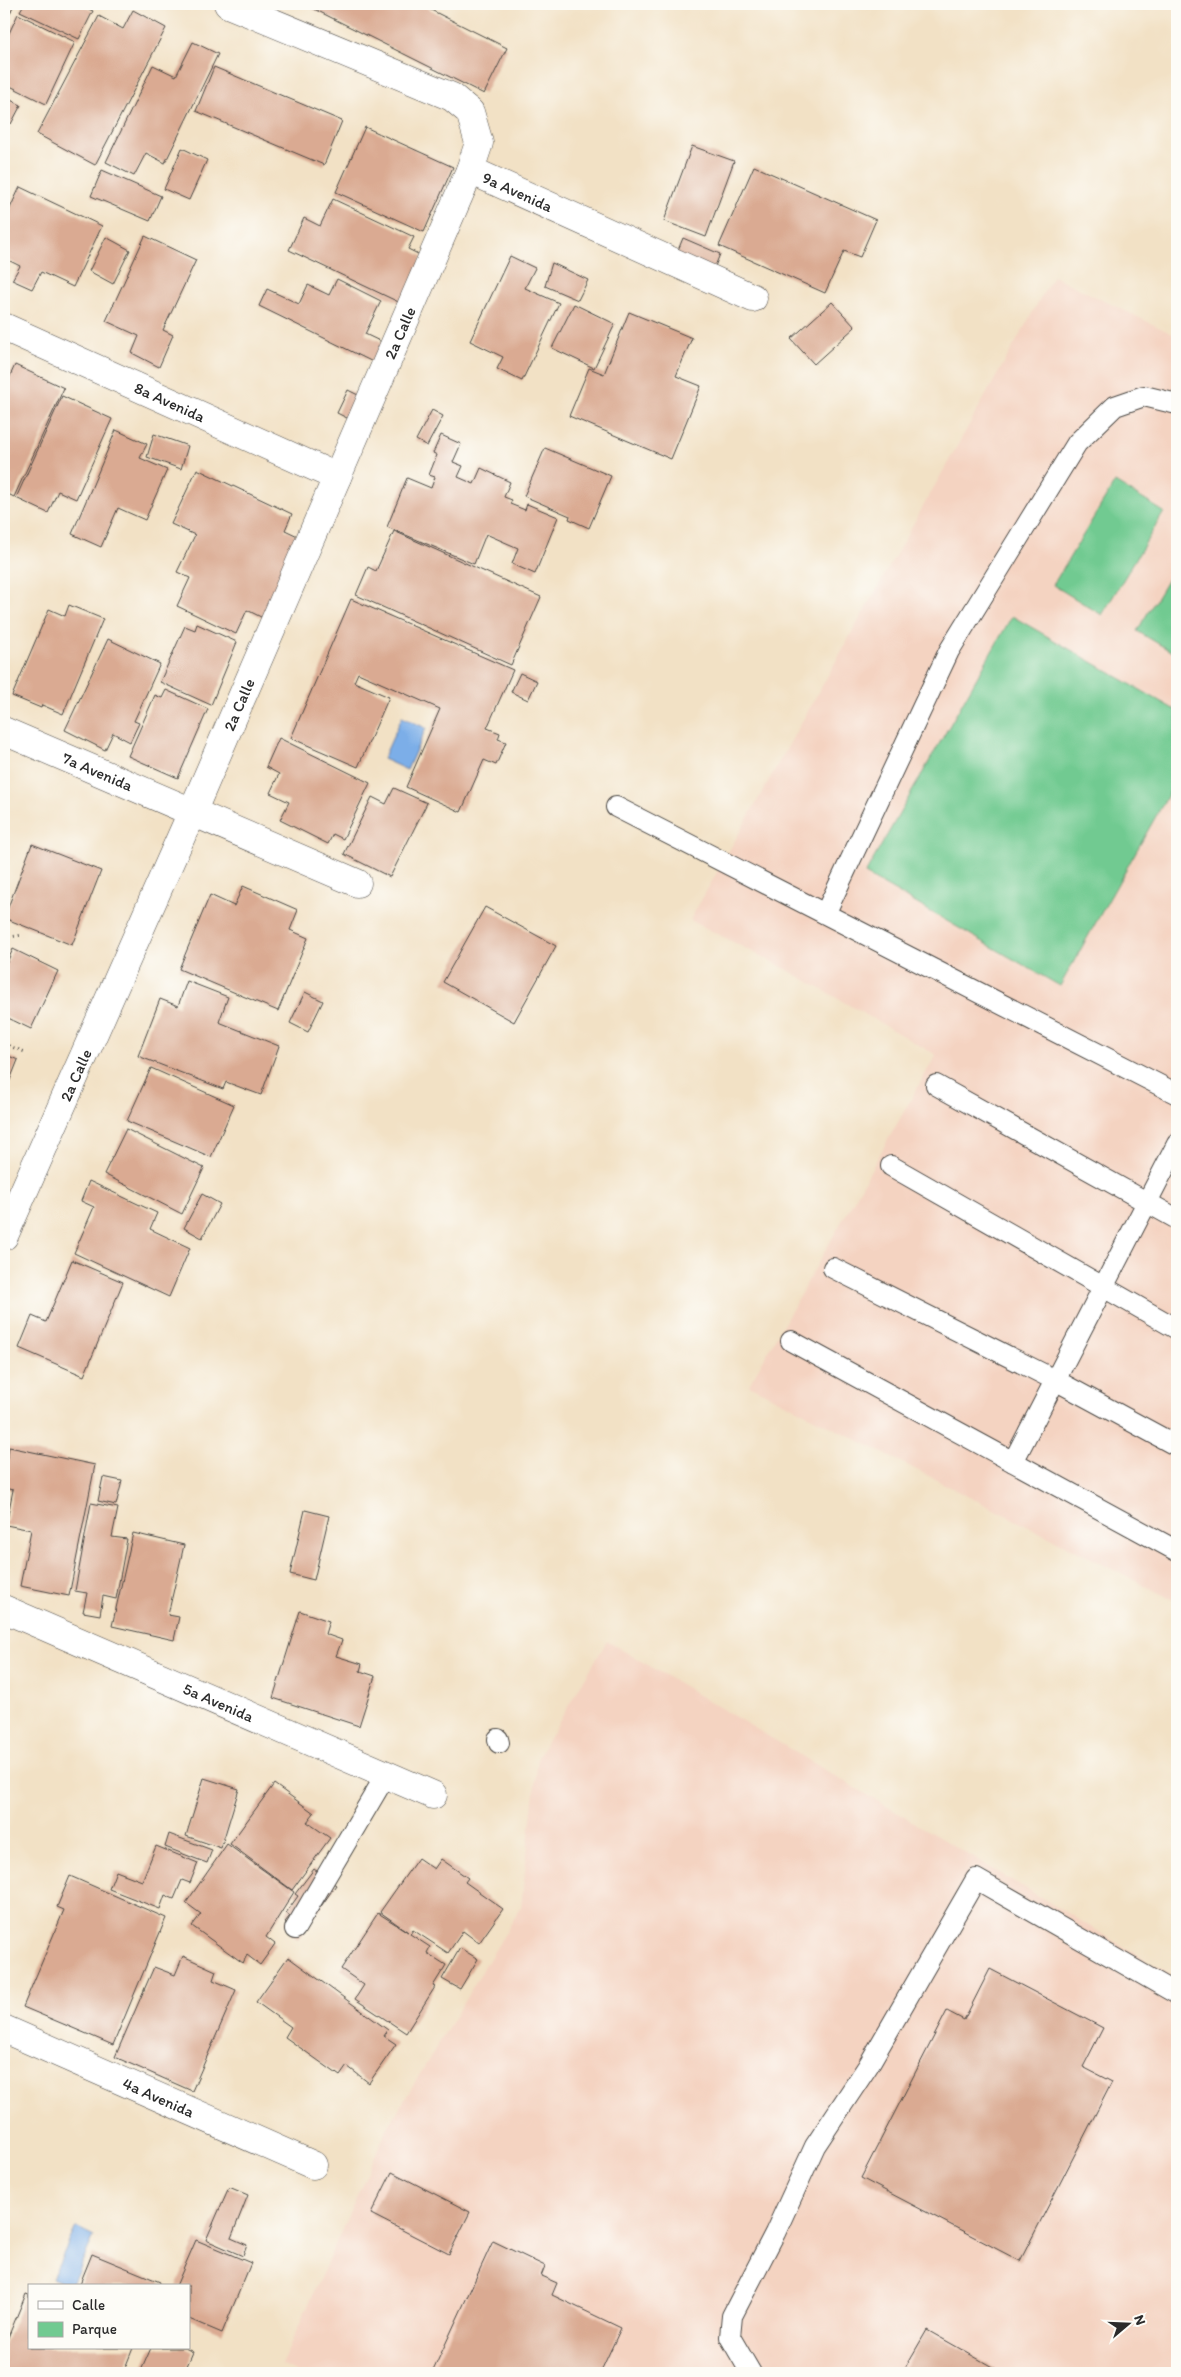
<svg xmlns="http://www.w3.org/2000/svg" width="1181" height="2377" font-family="Itim,sans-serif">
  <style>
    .built { fill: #f4d3c1 }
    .green { fill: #71ca91; stroke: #4e7a5e }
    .water { fill: #7caee8; stroke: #546c8a }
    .building { fill: #daaa92 }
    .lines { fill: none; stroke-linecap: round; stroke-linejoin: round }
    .service-casing { stroke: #494642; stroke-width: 22 }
    .minor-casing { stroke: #494642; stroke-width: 29 }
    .path { stroke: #494642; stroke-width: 3; stroke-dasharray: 1 4; stroke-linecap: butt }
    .service { stroke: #fff; stroke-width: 20 }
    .minor { stroke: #fff; stroke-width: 28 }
    .labels { text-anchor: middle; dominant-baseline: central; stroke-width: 5; stroke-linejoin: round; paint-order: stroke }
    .street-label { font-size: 16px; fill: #2b2b2b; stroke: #fdfcf7 }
  </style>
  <rect width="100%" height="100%" fill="#fdfcf7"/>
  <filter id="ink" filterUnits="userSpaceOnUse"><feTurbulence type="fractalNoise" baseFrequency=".02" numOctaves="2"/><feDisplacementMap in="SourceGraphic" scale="10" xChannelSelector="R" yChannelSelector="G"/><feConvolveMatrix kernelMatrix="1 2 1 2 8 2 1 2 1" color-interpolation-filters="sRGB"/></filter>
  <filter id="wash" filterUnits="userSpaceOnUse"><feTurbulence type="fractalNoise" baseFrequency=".0096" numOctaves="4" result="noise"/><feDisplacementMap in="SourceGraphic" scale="20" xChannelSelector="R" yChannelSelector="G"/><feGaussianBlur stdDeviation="1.12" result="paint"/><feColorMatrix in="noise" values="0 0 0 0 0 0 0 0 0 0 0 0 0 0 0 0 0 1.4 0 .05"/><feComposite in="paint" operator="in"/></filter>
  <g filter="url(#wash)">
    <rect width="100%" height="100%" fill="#f2e1c5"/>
    <path class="built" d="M1053,276L1177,336V1602L749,1385L936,1055L788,970L690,920Z
      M607,1641L1177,1978V2373H298L281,2365L388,2127L521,1907L538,1757Z"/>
    <path class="green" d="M1115,482L1164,512L1102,615L1053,585Z
      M1177,564V655L1137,631Z
      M1012,616L1177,711V779L1060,986L865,874Z"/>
    <path class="water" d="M402,717L426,728L407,770L383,759Z
      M76,2227L94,2236L71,2286L52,2278Z"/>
    <g id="blocks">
      <path class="building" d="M4,4H14L4,27Z
        M24,4H78L93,11L79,39L20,11Z
        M312,4H419L507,48L484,94L310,7Z
        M133,10L166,28L95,165L37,134L99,16L123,29Z
        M18,14L75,42L46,104L4,83V44Z
        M193,42L218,54L165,163L146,153L134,176L106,162L153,65L176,76Z
        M214,67L342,121L324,165L196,111Z
        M4,97L21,105L11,124L4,120Z
        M365,127L453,167L424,232L336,192Z
        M692,146L734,161L706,237L664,221Z
        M182,148L207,160L189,200L164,189Z
        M754,166L876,220L860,257L844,251L825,293L719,246Z
        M102,170L161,196L150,221L91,196Z
        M20,187L102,226L73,287L41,272L32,289L12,280L20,266L4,258V221Z
        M333,199L414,237L408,249L422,256L409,307L289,250L304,218L320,226Z
        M145,236L196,260L163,330L173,335L159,367L132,353L139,336L106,321Z
        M106,237L130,250L113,284L89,271Z
        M683,238L720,254L707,286L670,270Z
        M510,256L535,268L525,288L559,303L522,381L497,369L503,357L470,341Z
        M552,263L588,280L578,300L545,286Z
        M337,279L381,301L365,334L388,345L379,365L259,306L267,289L299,304L308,285L329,295Z
        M832,302L855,327L814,364L791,339Z
        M574,304L615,324L594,368L552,348Z
        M629,312L692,338L676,376L701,386L671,459L569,416L589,368L604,374Z
        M15,365L64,388L14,497L4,492V389Z
        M348,390L374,403L363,426L337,413Z
        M62,396L112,419L76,499L58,491L48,513L16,498Z
        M432,410L443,416L427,446L416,440Z
        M116,430L147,444L140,458L167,470L145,520L118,508L101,547L72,534Z
        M154,434L188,446L181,469L147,457Z
        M441,435L461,444L453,462L463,466L458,477L474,484L481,468L510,482L504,497L512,500L510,504L525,510L527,504L558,517L535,574L512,564L518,548L486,534L474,564L387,527L407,478L431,488L435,477L429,475L437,455L433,453Z
        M545,448L611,476L589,528L569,519L570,516L524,496Z
        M197,469L292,514L285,530L304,539L267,620L247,610L236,634L177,606L190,578L177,572L195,535L171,524Z
        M394,531L541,597L511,665L356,595L368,567L376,571Z
        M351,599L513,670L487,728L500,733L498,739L506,742L496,765L484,760L461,812L406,787L440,709L358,673L354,682L389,697L358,767L291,738Z
        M69,605L103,619L63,714L42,705L41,708L12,696L49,609L65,616Z
        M197,624L237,642L211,705L160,682L185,626L195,630Z
        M108,639L160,664L134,721L139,723L130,742L113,733L105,750L65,730Z
        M520,673L537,681L528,700L511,692Z
        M166,690L208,709L178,778L128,756L155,695L162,698Z
        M279,738L370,783L343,839L333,834L328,844L280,820L289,802L270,793L279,774L266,767Z
        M394,788L427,803L390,877L344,854L372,797L386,804Z
        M32,844L101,871L72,945L4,918Z
        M243,886L298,910L290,930L308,938L278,1011L179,969L210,895L234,906Z
        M485,907L556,946L514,1022L443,982Z
        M13,949L58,971L31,1029L4,1016V969Z
        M187,981L228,997L219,1022L279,1046L261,1095L226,1082L223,1089L138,1056L160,999L178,1006Z
        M305,992L323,1001L308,1032L290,1023Z
        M4,1054L18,1060L4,1095Z
        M151,1068L234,1105L211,1157L127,1121Z
        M126,1129L204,1168L182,1214L104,1174Z
        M89,1181L157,1213L150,1229L190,1248L169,1297L74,1253L94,1207L81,1201Z
        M202,1194L220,1204L202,1238L184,1228Z
        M72,1260L123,1282L84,1376L19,1348L32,1316L46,1322Z
        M9,1447L95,1465L69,1596L20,1586L31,1530L6,1525L13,1490L4,1488Z
        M103,1477L122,1481L116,1505L98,1501Z
        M91,1503L118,1508L112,1537L127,1539L116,1599L103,1596L100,1615L83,1612L87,1593L75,1591Z
        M305,1510L329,1516L314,1580L290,1574Z
        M133,1533L184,1545L168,1615L179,1617L174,1640L112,1626Z
        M300,1611L329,1621L325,1634L342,1640L336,1656L362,1664L360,1671L375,1676L359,1726L273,1698Z
        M204,1778L239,1789L221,1848L186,1836Z
        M274,1784L314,1813L307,1822L330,1838L292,1890L230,1844Z
        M169,1834L212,1850L207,1863L165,1847Z
        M227,1844L294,1892L266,1937L275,1944L260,1965L247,1955L243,1963L192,1926L201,1914L186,1903Z
        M156,1846L198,1863L190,1883L182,1880L174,1899L165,1895L160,1909L109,1889L116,1871L142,1881Z
        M418,1858L434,1869L441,1859L468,1878L465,1882L503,1909L479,1943L463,1931L448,1953L413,1930L410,1934L430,1947L427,1953L446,1965L433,1986L435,1987L406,2033L355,1999L364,1985L341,1969L378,1913L408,1932L380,1912Z
        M314,1869L336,1885L298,1939L290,1933L293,1928L285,1922L290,1916L286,1913L298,1896L295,1894Z
        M70,1876L166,1918L113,2045L23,2007L64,1910L57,1907Z
        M460,1948L478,1959L460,1989L442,1979Z
        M183,1956L216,1971L213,1980L236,1990L192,2091L115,2057L154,1967L175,1975Z
        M288,1957L388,2030L384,2036L396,2044L369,2083L347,2066L340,2076L285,2037L291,2027L256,2002Z
        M990,1969L1103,2028L1083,2067L1112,2082L1020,2261L861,2178L947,2011L964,2020Z
        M392,2172L470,2212L449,2254L371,2214Z
        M229,2187L248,2195L231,2238L247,2245L243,2256L206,2240Z
        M196,2240L251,2263L222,2333L189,2319V2286H176Z
        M493,2241L545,2266L541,2276L557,2283L552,2295L621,2328L600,2373H432Z
        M92,2254L160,2282L159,2286H79Z
        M26,2294L29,2295V2348H133L123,2373H4V2347Z
        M927,2330L1003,2373H902Z
        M151,2348H185L193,2352L184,2373H140Z"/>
    </g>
  </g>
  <g filter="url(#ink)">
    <use href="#blocks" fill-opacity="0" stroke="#494642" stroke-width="1"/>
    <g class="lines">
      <g class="service-casing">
        <path id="service" d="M616,807L1177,1094
          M825,914L949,651L1077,443L1115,406L1144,396L1177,404
          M936,1085L1177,1219
          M891,1166L1177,1329
          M833,1268L1055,1380L1177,1446
          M791,1341L1177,1551
          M1013,1462L1177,1144
          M498,1739L499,1743
          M295,1929L386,1775
          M751,2373L730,2337L732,2316L775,2233L815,2146L868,2066L976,1879L1177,1994"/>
      </g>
      <g class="minor-casing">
        <g id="minor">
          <path id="s1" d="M228,4L452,97L470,112L479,143L470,170L753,298"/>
          <path id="s2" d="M4,327L337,477"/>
          <path id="s3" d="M4,731L357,883"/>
          <path id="s4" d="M4,1236L193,810L470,170"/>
          <path id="s5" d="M4,1609L433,1795"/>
          <path id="s6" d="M4,2029L313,2165"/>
        </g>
      </g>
      <path class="path" d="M4,938L22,935
        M4,1044L25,1052"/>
      <use href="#service" class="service"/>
      <use href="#minor" class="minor"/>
    </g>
  </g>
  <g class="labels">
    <g class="street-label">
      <text stroke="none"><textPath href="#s1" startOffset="379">9a Avenida</textPath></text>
      <text stroke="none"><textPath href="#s4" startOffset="986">2a Calle</textPath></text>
      <text stroke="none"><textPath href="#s2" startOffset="182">8a Avenida</textPath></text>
      <text stroke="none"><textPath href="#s4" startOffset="581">2a Calle</textPath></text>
      <text stroke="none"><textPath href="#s3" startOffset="102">7a Avenida</textPath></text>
      <text stroke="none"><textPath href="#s4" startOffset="176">2a Calle</textPath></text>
      <text stroke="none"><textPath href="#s5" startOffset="234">5a Avenida</textPath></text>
      <text stroke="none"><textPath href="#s6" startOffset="169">4a Avenida</textPath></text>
    </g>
  </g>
  <rect width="1181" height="2377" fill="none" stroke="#fdfcf7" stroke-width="20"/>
  <rect x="28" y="2284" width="162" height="65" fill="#fdfcf7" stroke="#a9a8a5"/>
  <rect x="38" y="2301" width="25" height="8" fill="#ffffff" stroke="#a9a8a5"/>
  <text x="72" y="2310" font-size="15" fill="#2b2b2b">Calle</text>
  <rect x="38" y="2322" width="25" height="15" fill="#71ca91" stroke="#a9a8a5"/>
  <text x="72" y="2334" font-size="15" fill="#2b2b2b">Parque</text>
  <g transform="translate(1128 2324) rotate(71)" stroke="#fdfcf7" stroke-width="4" paint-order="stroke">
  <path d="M0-4L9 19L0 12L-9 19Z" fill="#2b2b2b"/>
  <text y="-8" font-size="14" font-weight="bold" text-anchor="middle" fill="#2b2b2b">N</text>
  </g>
</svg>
